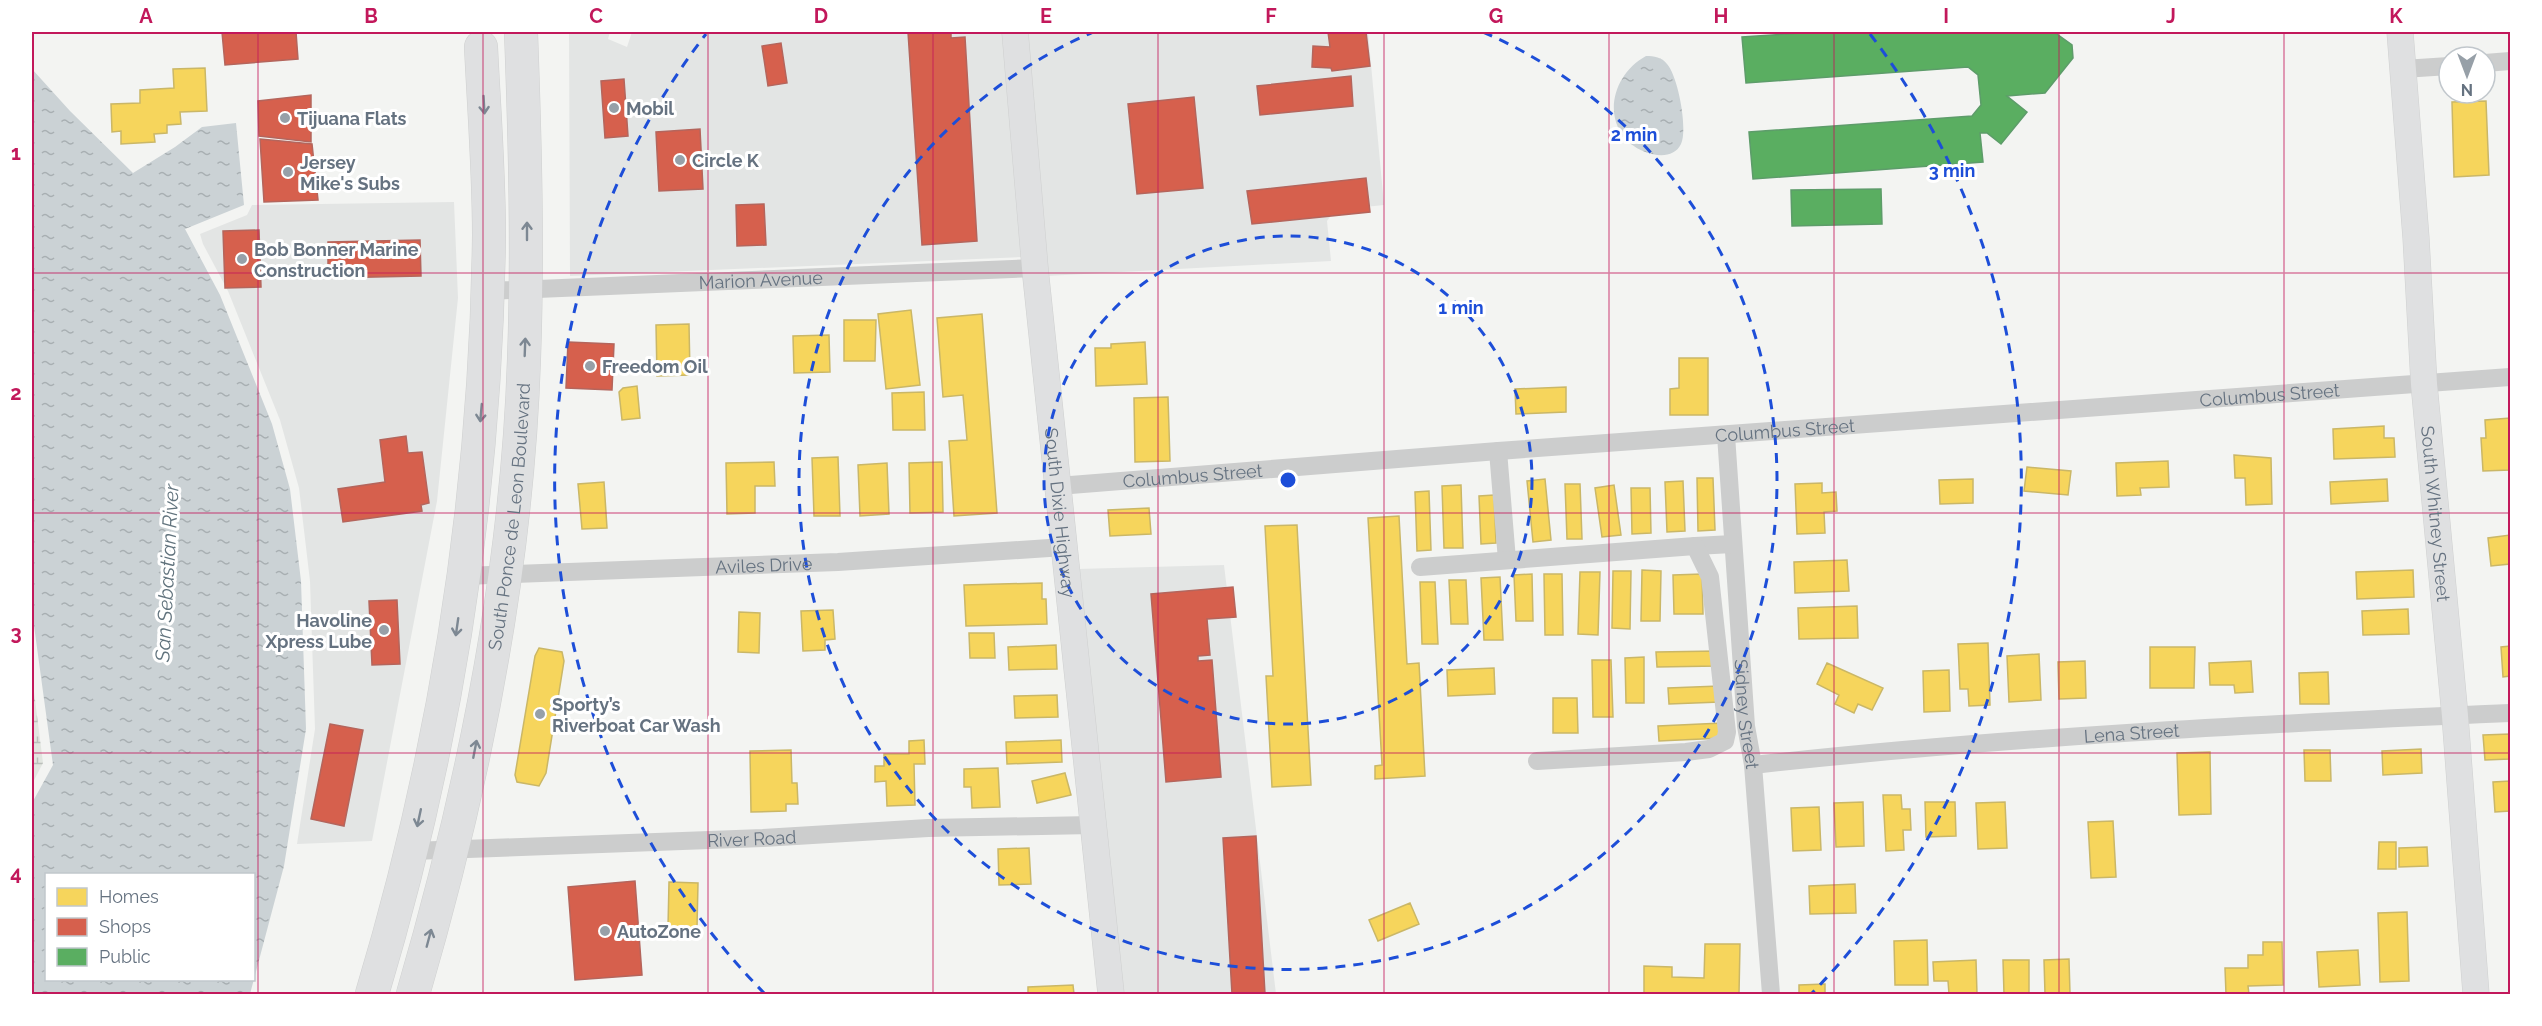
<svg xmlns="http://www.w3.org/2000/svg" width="2542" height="1026" font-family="Raleway,sans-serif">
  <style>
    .built { fill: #e3e5e4 }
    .wetland { fill: url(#wetland-marsh) }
    .water { fill: url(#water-ripples); fill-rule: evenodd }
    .homes { fill: #f6d55c; stroke: #cab767; stroke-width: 1.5 }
    .shops { fill: #d6604d; stroke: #b4655c; stroke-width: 1.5 }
    .public { fill: #5aae61; stroke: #5d9c6a; stroke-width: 1.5 }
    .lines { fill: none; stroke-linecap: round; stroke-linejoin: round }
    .secondary-casing { stroke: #cfd0d0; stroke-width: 27 }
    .highway-casing { stroke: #cfd0d0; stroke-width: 34 }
    .street { stroke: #cccdcd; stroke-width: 18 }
    .secondary { stroke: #dfe0e1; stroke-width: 26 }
    .highway { stroke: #dfe0e1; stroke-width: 33 }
    .oneway { stroke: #7d8893 }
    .grid { fill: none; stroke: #c2185b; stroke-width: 1.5; stroke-opacity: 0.55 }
    .ring { fill: none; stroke: #1d4ed8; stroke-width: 3; stroke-dasharray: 10 8 }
    .poi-dot { fill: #97a0a8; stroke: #fff; stroke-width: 2 }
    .labels { text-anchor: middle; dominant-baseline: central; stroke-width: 6; stroke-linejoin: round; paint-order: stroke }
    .poi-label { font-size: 18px; font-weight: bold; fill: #657280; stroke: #fff; text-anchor: start }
    .street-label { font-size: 18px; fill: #657280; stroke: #fff }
    .water-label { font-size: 20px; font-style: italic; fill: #61737d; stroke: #fff }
    .centre { fill: #1d4ed8; stroke: #fff; stroke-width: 3 }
    .ring-label { font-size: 18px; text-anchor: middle; font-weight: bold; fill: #1d4ed8; stroke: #fff; stroke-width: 6; stroke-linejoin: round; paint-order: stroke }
    .neatline { fill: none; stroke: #c2185b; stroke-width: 2 }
    .grid-label { font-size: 20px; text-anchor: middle; font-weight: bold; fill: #c2185b }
  </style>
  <defs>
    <pattern id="wetland-marsh" width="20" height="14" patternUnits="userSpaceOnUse" patternTransform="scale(1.5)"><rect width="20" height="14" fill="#e2e6e0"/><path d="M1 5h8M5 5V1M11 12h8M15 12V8" fill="none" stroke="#bbbfbb"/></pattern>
    <pattern id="water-ripples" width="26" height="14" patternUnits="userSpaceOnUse" patternTransform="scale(1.5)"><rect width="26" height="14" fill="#cbd2d5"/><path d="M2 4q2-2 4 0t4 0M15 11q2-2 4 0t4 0" fill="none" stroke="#a8afb2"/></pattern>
  </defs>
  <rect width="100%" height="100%" fill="#f3f4f2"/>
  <path class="built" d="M569,32H610L608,39L627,47L632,32H1004L1023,257L570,276Z
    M1025,32H1368L1384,205L1335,210L1327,221L1331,261L1046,276Z
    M454,202L458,298L437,501L372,841L297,844L315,729L310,581L299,488L280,420L228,291L203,244L200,234L247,215L252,205Z
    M1224,565L1276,994H1121L1077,569Z"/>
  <path class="wetland" d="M32,676L43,763L32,784Z"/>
  <path class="water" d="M1646,56C1654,56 1662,57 1667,64C1678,76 1688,129 1681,144C1672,163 1643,154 1631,144C1601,119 1613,74 1646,56Z
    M32,69L70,111L133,173L175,147L202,127L236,123L244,205L185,229L220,295L272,424L290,489L301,581L306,729L284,866L250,994H32V803L53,765L32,611ZM46,874H254V980H46Z"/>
  <path class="homes" d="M205,68L207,111L180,112L181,124L167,125V133L154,134L155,142L121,144V131L112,132L111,104L140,103V90L174,88L173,69Z
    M2486,101L2489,175L2454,177L2452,102Z
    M911,310L920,385L886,389L878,314Z
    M982,314L997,513L954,516L949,441L967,440L963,395L943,397L937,318Z
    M844,320H876L875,361H844Z
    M689,324L690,375L657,376L656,325Z
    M829,335L830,372L794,373L793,336Z
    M1145,342L1147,384L1096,386L1095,348H1111V344Z
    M1679,358H1708V415H1670V389L1679,388Z
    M637,386L640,418L622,420L619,392L623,388Z
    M1566,387V412L1516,414L1515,389Z
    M924,392L925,430H893L892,393Z
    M1168,397L1170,461L1135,462L1134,398Z
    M2510,418V470L2483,471L2481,438H2486L2485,420Z
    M2384,426V438H2394L2395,457L2334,459L2333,429Z
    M2234,455L2271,458L2272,504L2246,505L2245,478H2235Z
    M838,457L840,516H814L812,458Z
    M2168,461L2169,487L2140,488L2141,495L2117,496L2116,463Z
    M774,462L775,486H755V513L727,514L726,463Z
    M942,462L943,512L910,513L909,463Z
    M887,463L889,514L860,516L858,465Z
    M2027,467L2071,471L2068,495L2024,491Z
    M1697,478H1713L1715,530L1698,531Z
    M1545,479L1551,540L1533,542L1527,481Z
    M1973,479V503L1940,504L1939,480Z
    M2387,479L2388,501L2331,504L2330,482Z
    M1683,481L1685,531L1667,532L1665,482Z
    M604,482L607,528L582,529L578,484Z
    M1822,483V493L1836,492L1837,511L1824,512L1825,533L1797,534L1795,484Z
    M1565,484H1580L1582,539H1567Z
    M1461,485L1463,548H1444L1442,486Z
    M1614,485L1621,535L1602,537L1595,488Z
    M1631,488H1650L1651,533L1632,534Z
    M1429,491L1431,550L1417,551L1415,492Z
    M1494,495L1496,543L1481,544L1479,496Z
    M1149,508L1151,534L1110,536L1108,510Z
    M1399,516L1407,664L1419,663L1425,776L1375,779V766L1382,765L1368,518Z
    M1297,525L1311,785L1272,787L1266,676H1273L1265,526Z
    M2510,535V564L2491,566L2488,538Z
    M1847,560L1849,591L1795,593L1794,562Z
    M1642,570L1661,571L1660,621H1641Z
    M2413,570L2414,597L2357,599L2356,572Z
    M1613,571H1631L1630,629L1612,628Z
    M1580,572H1600L1598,635L1578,634Z
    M1532,574L1533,621H1516L1514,575Z
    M1544,574H1562L1563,635H1545Z
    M1702,574L1703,614H1674L1673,575Z
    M1500,577L1503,640H1484L1481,578Z
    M1449,580H1466L1468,624H1451Z
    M1420,582H1435L1438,644H1422Z
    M1042,583V599H1046L1047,624L966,626L964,585Z
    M1857,606L1858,638L1799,639L1798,608Z
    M2408,609L2409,634L2363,635L2362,611Z
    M833,610L835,639L825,640V650L803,651L801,611Z
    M739,612L760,613L759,653L738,652Z
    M969,633H994L995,658H970Z
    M1988,643L1990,705L1969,706L1968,689H1960L1958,644Z
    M1056,645L1057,669L1009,670L1008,647Z
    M2510,646V676L2503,677L2501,647Z
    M2150,647H2195L2194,688H2150Z
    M539,648L562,652L564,661L546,773L539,786L517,782L515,775L535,656Z
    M1717,651L1718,666L1657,667L1656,652Z
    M2039,654L2041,700L2009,702L2007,656Z
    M1644,657V703H1626L1625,658Z
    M1592,660H1611L1613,717H1593Z
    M2085,661L2086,698L2059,699L2058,662Z
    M2251,661L2253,692L2235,693L2234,685H2210L2209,663Z
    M1827,663L1883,688L1872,710L1858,704L1854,713L1835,704L1839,695L1817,684Z
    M1494,668L1495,694L1448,696L1447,670Z
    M1949,670L1950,711L1924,712L1923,671Z
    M2328,672L2329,704H2300L2299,673Z
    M1719,686L1720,702L1669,704L1668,688Z
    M1057,695L1058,717L1015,718L1014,696Z
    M1553,698H1577L1578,733H1553Z
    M1722,723L1723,738L1659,741L1658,726Z
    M2510,734V759L2485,760L2483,735Z
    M924,740L925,764H914L915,805L887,806L886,781L875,782V766H884V754H909V741Z
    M1061,740L1062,762L1007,764L1006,742Z
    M2421,749L2422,773L2383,775L2382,751Z
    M791,750L792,783H797L798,804H786V811L751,812L750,751Z
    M2304,750H2330L2331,781H2305Z
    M2210,752L2211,814L2179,815L2177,753Z
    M998,768L1000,807L972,808L971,787H964V769Z
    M1065,773L1071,795L1037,803L1032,781Z
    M2510,781V811L2495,812L2493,782Z
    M1883,795H1901L1902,809H1910L1911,830H1903L1904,850L1886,851Z
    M1863,802L1864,846L1836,847L1834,803Z
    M1925,802H1955L1956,836L1926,837Z
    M2005,802L2007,848L1978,849L1976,803Z
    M1819,807L1821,850L1793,851L1791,808Z
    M2113,821L2116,877L2091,878L2088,822Z
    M2379,842H2396V869H2378Z
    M2427,847L2428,866L2399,867V848Z
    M1029,848L1031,884L999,885L998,849Z
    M669,882L698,883L697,928L668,927Z
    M1855,884L1856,913L1810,914L1809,886Z
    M1410,903L1419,924L1378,941L1369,920Z
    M2407,912L2409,981L2380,982L2378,913Z
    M1927,940L1928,985H1895L1894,941Z
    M2263,942H2282L2283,985L2248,986L2249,994H2226L2225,968H2248V955H2263Z
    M1705,944H1740L1739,994H1644V966L1672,967V977L1704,978Z
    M2358,950L2360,985L2319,987L2317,952Z
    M2069,959L2070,994H2045L2044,960Z
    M1976,960L1977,994H1949L1948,981H1934L1933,962Z
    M2003,960H2029V994H2004Z
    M1825,984V994H1799V985Z
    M1073,985L1074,994H1028V987Z"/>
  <path class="shops" d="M222,32H296L298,59L225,65Z
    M908,32H951V38L965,37L977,241L922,245Z
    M1328,32H1366L1370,66L1332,71L1331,68L1312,67L1313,46L1330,47Z
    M781,43L787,83L768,86L762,46Z
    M1351,76L1353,106L1260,115L1257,86Z
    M624,79L628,136L605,138L601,81Z
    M311,95V142L259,136L258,101Z
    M1194,97L1203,188L1137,194L1128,104Z
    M700,129L703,189L659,191L656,132Z
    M260,139L312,144L318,200L264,202Z
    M1366,178L1370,212L1252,224L1247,191Z
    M764,204L766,245L737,246L736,205Z
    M259,230L261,287L225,288L223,231Z
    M420,240L421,276L328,278V242Z
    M568,342L614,344L612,390L566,388Z
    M406,436L408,453L422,452L429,503L421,505L422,511L343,522L338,489L385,482L380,440Z
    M1233,587L1236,617L1207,619L1210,655L1198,656V661L1212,660L1221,777L1166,782L1151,594Z
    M397,600L400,664L372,665L369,601Z
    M330,724L363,730L344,826L311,819Z
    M1256,836L1265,994H1232L1223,838Z
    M635,881L642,975L575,980L568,887Z"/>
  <path class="public" d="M1816,32H2054L2072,45L2073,58L2045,93L2007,96L2027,112L2001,144L1987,133H1980L1983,162L1753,179L1749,132L1972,116L1981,105L1978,75L1968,67L1746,83L1742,37Z
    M1881,189L1882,224L1792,226L1791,190Z"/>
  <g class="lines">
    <g class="secondary-casing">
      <g id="secondary">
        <path id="s7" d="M1015,32L1035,268L1111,994"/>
        <path id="s8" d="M2400,32L2416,238L2424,384L2455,716L2476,994"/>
      </g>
    </g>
    <g class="highway-casing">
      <g id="highway">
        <path d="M372,994C446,748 486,492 489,235C489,172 484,109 481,47"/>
        <path id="s9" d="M413,994C473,789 517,574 524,359C528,250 525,141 521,32"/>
      </g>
    </g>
    <g class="street">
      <path d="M2485,63L2510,61"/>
      <path d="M2403,69L2449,66"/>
      <path id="s1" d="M488,291L1035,268"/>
      <path id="s2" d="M1726,435L1746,726L1753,765L1771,994"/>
      <path d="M1498,451L1507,560"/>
      <path id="s3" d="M1058,486L1498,451L2510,377"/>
      <path d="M1695,546L1733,544"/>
      <path d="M1420,567L1695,546L1710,577L1727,732L1725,741L1709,749L1686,752L1537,761"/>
      <path id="s4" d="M464,576L838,562L1064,547"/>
      <path id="s5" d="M1753,765C2005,737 2257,724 2510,713"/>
      <path id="s6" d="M412,851L763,838L928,828L1093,825"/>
    </g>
    <use href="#secondary" class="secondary"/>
    <use href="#highway" class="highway"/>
  </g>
  <defs><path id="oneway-shaft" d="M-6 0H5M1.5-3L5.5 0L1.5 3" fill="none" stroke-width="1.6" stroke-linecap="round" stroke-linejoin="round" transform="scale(1.5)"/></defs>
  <g class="oneway">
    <use href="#oneway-shaft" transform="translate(484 105) rotate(87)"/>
    <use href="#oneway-shaft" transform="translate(527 231) rotate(-90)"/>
    <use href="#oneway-shaft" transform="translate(525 347) rotate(-88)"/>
    <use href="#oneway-shaft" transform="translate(481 413) rotate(95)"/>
    <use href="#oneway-shaft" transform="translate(457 627) rotate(98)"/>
    <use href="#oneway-shaft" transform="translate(475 749) rotate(-79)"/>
    <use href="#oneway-shaft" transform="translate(419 818) rotate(102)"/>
    <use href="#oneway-shaft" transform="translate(429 938) rotate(-75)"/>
  </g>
  <path class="grid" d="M258,32V994M483,32V994M708,32V994M933,32V994M1158,32V994M1384,32V994M1609,32V994M1834,32V994M2059,32V994M2284,32V994M32,273H2510M32,513H2510M32,753H2510"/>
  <g class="ring">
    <circle cx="1288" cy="480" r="244"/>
    <path d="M1483 32A489 489 0 1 1 1093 32"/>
    <path d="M765 994A733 733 0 0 1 706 34M1870 34A733 733 0 0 1 1811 994"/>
  </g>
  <g class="poi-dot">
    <circle cx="614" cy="108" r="6"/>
    <circle cx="285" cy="118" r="6"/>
    <circle cx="680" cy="160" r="6"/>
    <circle cx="288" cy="172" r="6"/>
    <circle cx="242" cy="259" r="6"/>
    <circle cx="590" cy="366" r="6"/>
    <circle cx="384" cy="630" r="6"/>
    <circle cx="540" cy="714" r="6"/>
    <circle cx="605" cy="931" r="6"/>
  </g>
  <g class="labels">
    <g class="poi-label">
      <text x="626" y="108">Mobil</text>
      <text x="297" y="118">Tijuana Flats</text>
      <text x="692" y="160">Circle K</text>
      <text x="300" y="162">Jersey<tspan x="300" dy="21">Mike's Subs</tspan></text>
      <text x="254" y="249">Bob Bonner Marine<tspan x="254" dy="21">Construction</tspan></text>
      <text x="602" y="366">Freedom Oil</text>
      <text x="372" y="620" text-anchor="end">Havoline<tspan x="372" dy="21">Xpress Lube</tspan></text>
      <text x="552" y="704">Sporty’s<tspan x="552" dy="21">Riverboat Car Wash</tspan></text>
      <text x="617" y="931">AutoZone</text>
    </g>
    <g class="street-label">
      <text stroke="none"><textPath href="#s1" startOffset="273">Marion Avenue</textPath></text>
      <text stroke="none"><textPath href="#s3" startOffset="1215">Columbus Street</textPath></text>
      <text stroke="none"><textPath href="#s3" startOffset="729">Columbus Street</textPath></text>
      <text stroke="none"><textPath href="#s3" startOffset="135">Columbus Street</textPath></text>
      <text stroke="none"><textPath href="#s7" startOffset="483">South Dixie Highway</textPath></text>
      <text stroke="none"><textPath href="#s8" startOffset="483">South Whitney Street</textPath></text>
      <text stroke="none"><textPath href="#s9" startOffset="488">South Ponce de Leon Boulevard</textPath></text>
      <text stroke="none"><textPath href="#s4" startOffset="300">Aviles Drive</textPath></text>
      <text stroke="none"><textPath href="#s2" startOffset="280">Sidney Street</textPath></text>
      <text stroke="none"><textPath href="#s5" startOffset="380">Lena Street</textPath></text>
      <text stroke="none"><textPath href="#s6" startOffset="340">River Road</textPath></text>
    </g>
    <g class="water-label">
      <text transform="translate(167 573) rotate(-87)">San Sebastian River</text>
    </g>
  </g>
  <circle cx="1288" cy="480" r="9" class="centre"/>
  <g class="ring-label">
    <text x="1634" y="141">2 min</text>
    <text x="1952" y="177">3 min</text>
    <text x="1461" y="314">1 min</text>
  </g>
  <rect width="2542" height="1026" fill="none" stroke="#ffffff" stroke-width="66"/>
  <rect x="45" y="873" width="210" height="108" fill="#ffffff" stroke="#c1c7cc" stroke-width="1.5"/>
  <rect x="57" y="888" width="30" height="18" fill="#f6d55c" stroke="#c1c7cc" stroke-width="1.5"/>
  <text x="99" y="903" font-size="18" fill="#657280">Homes</text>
  <rect x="57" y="918" width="30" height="18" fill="#d6604d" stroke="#c1c7cc" stroke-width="1.5"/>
  <text x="99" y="933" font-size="18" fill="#657280">Shops</text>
  <rect x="57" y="948" width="30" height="18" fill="#5aae61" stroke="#c1c7cc" stroke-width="1.5"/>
  <text x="99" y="963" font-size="18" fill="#657280">Public</text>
  <g transform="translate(2467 75) rotate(180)"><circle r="28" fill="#ffffff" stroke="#c1c7cc" stroke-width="1.5"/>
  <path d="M0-4.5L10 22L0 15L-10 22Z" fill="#97a0a8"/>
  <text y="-9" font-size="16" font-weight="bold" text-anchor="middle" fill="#657280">N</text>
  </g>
  <rect x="33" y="33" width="2476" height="960" class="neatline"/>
  <g class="grid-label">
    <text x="146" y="23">A</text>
    <text x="371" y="23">B</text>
    <text x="596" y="23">C</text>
    <text x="821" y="23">D</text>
    <text x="1046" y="23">E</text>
    <text x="1271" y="23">F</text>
    <text x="1496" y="23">G</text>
    <text x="1721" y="23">H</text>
    <text x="1946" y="23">I</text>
    <text x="2171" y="23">J</text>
    <text x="2396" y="23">K</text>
    <text x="16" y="160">1</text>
    <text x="16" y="400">2</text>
    <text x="16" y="640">3</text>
    <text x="16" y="880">4</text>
  </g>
</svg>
